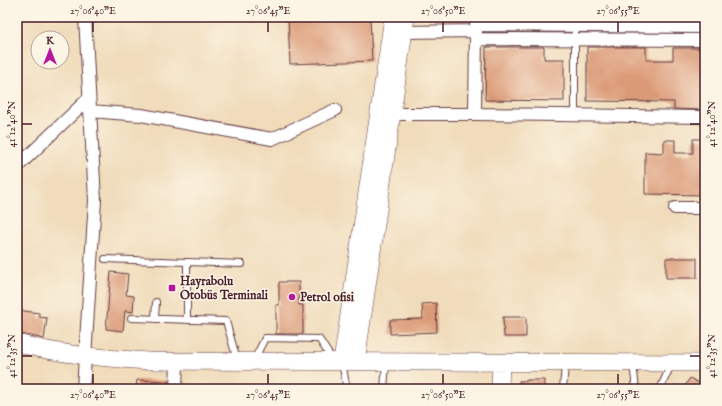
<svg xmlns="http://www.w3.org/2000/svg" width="722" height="406" font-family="'IM FELL English',serif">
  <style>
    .building { fill: #db9a77 }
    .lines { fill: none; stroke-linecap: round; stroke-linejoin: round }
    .lane-casing { stroke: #633b41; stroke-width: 8 }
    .street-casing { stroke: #633b41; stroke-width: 14 }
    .secondary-casing { stroke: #633b41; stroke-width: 18 }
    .lane { stroke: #fff; stroke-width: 6 }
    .street { stroke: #fff; stroke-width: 12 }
    .secondary { stroke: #fff; stroke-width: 17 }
    .ticks { fill: none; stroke: #4a1f2b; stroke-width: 1.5 }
    .poi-dot { fill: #b5179e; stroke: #fcf5e5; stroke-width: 1.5 }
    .labels { text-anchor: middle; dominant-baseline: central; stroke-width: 3; stroke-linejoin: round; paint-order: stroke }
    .poi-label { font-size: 12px; font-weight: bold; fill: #4a1f2b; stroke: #fcf5e5; text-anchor: start }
    .neatline { fill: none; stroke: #4a1f2b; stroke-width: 1.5 }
    .ticks-label { font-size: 10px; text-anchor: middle; fill: #4a1f2b }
  </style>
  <rect width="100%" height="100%" fill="#fcf5e5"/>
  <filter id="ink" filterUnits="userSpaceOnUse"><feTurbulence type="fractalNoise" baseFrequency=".025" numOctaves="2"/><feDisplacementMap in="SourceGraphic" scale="8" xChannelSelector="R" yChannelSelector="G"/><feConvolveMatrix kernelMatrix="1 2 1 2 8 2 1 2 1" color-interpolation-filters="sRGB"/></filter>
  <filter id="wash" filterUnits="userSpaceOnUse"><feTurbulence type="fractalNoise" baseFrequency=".012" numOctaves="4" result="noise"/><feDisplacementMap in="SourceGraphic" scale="16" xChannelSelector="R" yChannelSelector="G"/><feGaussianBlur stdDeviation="0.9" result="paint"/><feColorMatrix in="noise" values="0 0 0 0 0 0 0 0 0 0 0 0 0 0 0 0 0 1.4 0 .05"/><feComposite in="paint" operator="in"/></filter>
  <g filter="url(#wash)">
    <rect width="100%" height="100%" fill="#f0dcbb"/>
    <g id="blocks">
      <path class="building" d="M288,17H370L372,61L290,64Z
        M486,47H544V59H564V101L485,100Z
        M587,47H646V60H673V48H705V110L674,109V102L587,101Z
        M693,139H705V195L645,194V152L664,153V140H675V153H693Z
        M666,258H697V278H666Z
        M111,272L128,274L126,295L134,296L133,312L125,311L123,331L106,329Z
        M279,282H299V305H303V334H276V305H279Z
        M436,303L437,332L390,334V320L423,319L422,304Z
        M17,310L39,313V317L47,318L44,339L17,333Z
        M503,317H526V337H504Z
        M690,378L705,387V389H683Z
        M137,380L168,381V389H136Z
        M527,380H544V389H519V381H527Z"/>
    </g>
  </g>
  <g filter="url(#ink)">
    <use href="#blocks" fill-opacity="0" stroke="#633b41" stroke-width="1"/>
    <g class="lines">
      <g class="lane-casing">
        <path id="lane" d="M575,115V17
          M105,259L242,264
          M187,262V320
          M131,318L226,321L237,360
          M155,319L156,302
          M254,360L265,338L319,339L332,359
          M342,363L347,389
          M633,364L636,389
          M384,389L386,364
          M563,389L565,365
          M660,389L671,365"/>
      </g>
      <g class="street-casing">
        <path id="street" d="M476,25L705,27
          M404,32L476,31
          M476,39L705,40
          M90,111L141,115L272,139L335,110
          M392,114H475L705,117
          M475,114L476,33
          M17,167L89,98
          M675,208H705
          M83,389L95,200L85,17
          M176,389L177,361"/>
      </g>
      <g class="secondary-casing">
        <path id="secondary" d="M17,343C60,355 104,358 148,361L705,363
          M342,362L393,17
          M356,362L406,17
          M500,389L501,363"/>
      </g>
      <use href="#lane" class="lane"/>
      <use href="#street" class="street"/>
      <use href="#secondary" class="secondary"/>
    </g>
  </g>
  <path class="ticks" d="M93,22V32M268,22V32M443,22V32M618,22V32M22,124H32M690,124H700M22,356H32M690,356H700M93,374V384M268,374V384M443,374V384M618,374V384"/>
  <g class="poi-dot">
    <rect x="168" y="284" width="8" height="8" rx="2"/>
    <circle cx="292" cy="297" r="4"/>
  </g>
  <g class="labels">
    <g class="poi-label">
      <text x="180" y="281">Hayrabolu<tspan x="180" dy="14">Otobüs Terminali</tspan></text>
      <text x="300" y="297">Petrol ofisi</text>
    </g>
  </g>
  <rect width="722" height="406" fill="none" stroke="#fcf5e5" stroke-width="44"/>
  <g transform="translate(50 50)"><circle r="19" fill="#fcf5e5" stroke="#b59f9b"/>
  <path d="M0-3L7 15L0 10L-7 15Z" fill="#b5179e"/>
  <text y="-6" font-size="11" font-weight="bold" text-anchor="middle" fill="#4a1f2b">K</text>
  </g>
  <rect x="22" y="22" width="678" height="362" class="neatline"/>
  <g class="ticks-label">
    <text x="93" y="14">27°06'40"E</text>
    <text x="268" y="14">27°06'45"E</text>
    <text x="443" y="14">27°06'50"E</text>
    <text x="618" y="14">27°06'55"E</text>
    <text transform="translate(11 124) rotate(-90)" y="4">41°12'40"N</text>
    <text transform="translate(711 124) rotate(-90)" y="4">41°12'40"N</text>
    <text transform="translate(11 356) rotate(-90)" y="4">41°12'35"N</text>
    <text transform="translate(711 356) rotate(-90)" y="4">41°12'35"N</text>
    <text x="93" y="398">27°06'40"E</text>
    <text x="268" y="398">27°06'45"E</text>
    <text x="443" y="398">27°06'50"E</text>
    <text x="618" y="398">27°06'55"E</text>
  </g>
</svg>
